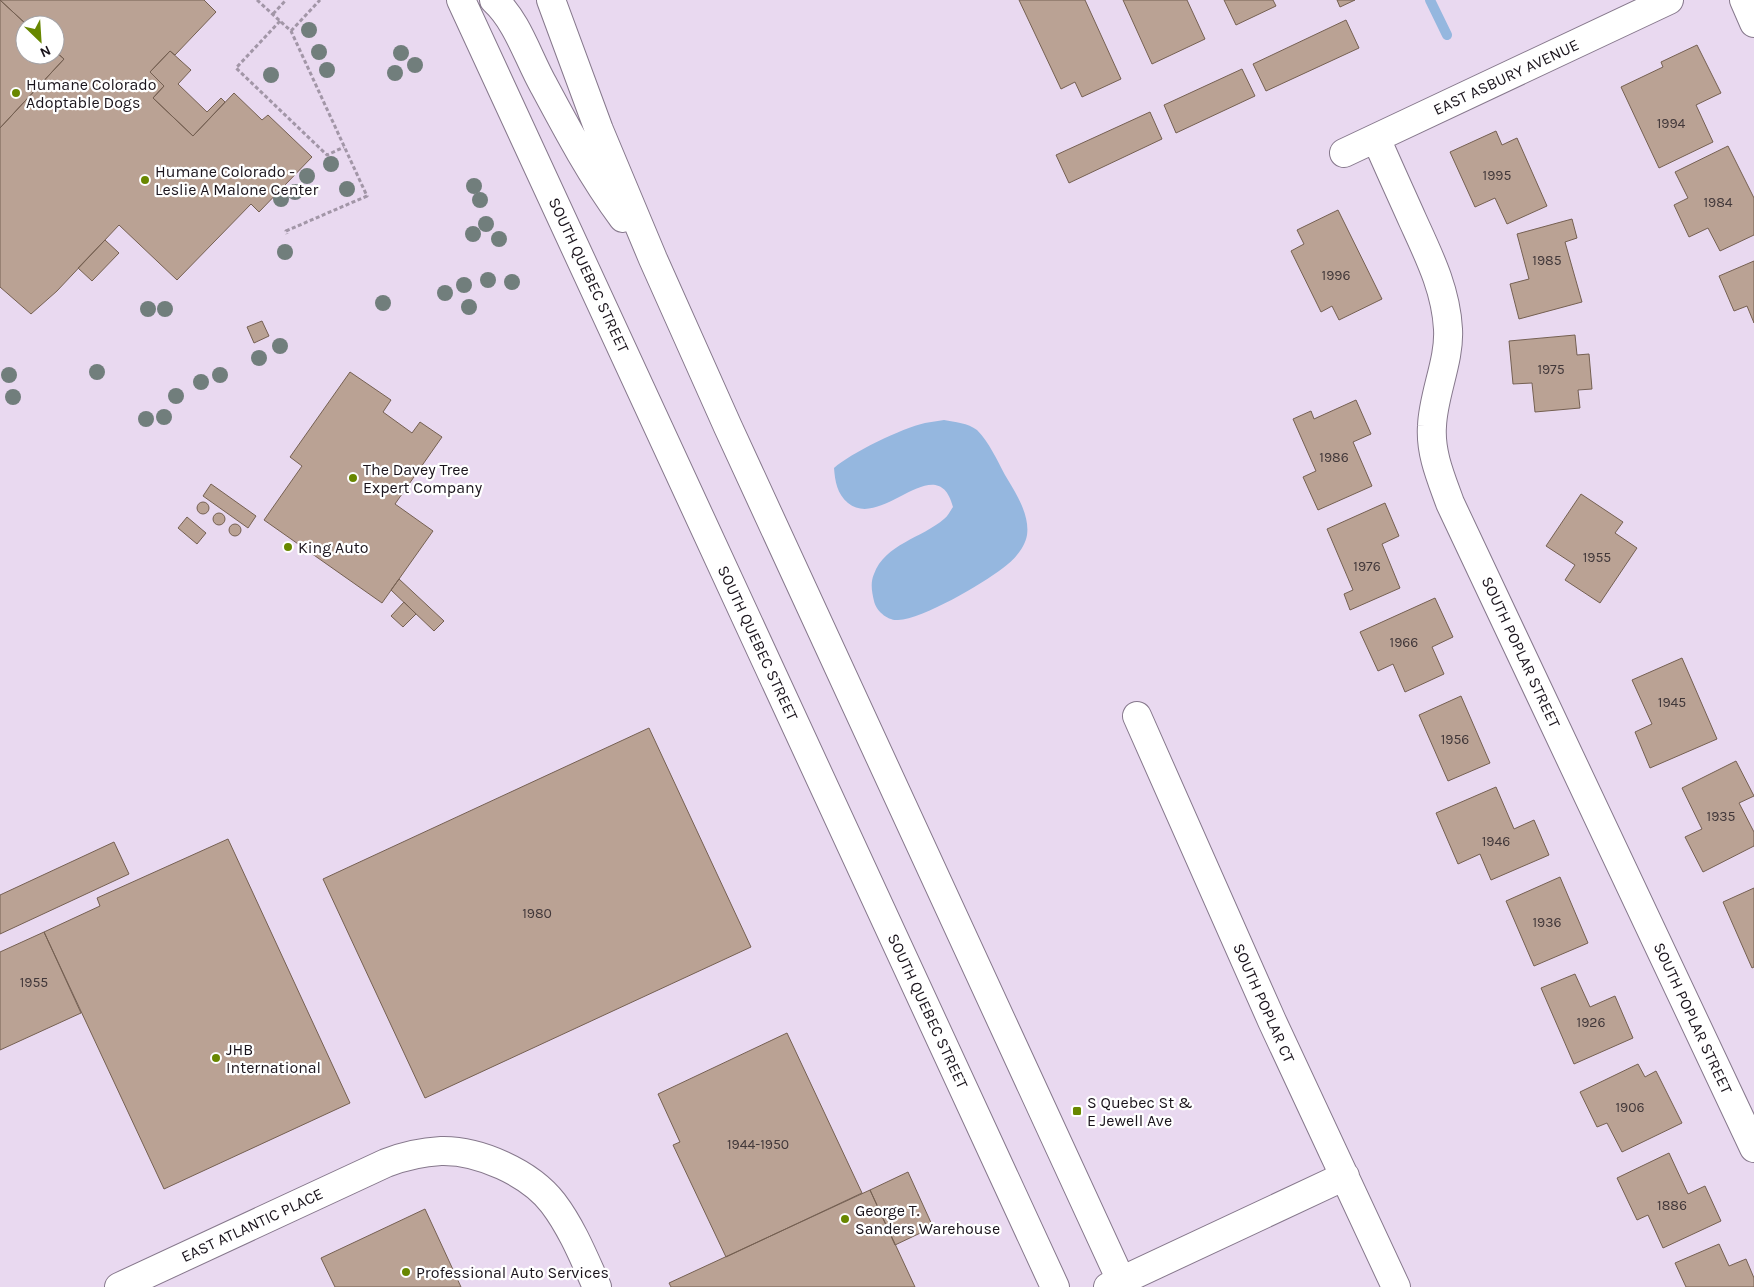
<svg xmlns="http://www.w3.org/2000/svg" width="1754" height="1287" font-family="Karla,sans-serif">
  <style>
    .water { fill: #95b7df }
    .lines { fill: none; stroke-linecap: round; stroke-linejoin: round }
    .stream { stroke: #95b7df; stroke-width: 10 }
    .building { fill: #baa294; stroke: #756052 }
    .street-casing { stroke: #86788c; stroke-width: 30 }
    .secondary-casing { stroke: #86788c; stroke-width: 30 }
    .path { stroke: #a296a7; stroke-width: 3; stroke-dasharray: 4 2.5; stroke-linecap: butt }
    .street { stroke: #fff; stroke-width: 28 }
    .secondary { stroke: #fff; stroke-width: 28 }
    .tree { fill: #717e7c }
    .poi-dot { fill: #688700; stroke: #fff; stroke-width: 2 }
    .labels { text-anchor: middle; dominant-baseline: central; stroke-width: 4.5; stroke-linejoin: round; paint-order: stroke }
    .number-label { font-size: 14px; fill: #42383a }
    .street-label { font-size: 16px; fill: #1a141c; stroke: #fff }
    .poi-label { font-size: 16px; fill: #1a141c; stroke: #fff; text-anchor: start }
  </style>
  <rect width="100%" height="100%" fill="#e9d9f0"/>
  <path class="water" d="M944,420C955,422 968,423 977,430C989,442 997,460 1005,475C1015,492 1030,514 1027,535C1025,548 1013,561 1003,568C982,584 923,619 898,620C888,621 876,611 874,601C872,592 870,583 874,574C885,544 922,538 944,519C948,516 950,511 953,507C937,447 882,531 848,503C837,494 835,481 834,468C851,453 902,428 925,423C931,422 938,421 944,420Z"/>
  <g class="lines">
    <path class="stream" d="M1430,0L1447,35"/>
  </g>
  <path class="building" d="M0,0H204L216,12L175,55L170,51L150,72L164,86L153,98L193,136L234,93L262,120L268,115L312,157L259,212L251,204L177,280L119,225L57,291L31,314L0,287V128L64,59L55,51V25H27Z
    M0,0L27,25H25V55H55V51L64,59L0,128Z
    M1019,0H1085L1121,79L1082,97L1075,82L1061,89Z
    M1123,0H1187L1205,39L1152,64Z
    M1224,0H1273L1276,6L1236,25Z
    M1337,0H1355L1340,7Z
    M1346,20L1359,48L1266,91L1253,64Z
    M1697,45L1721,93L1696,105L1713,142L1659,168L1621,87L1663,67L1661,62Z
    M170,51L191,70L178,84L207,112L221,98L225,102L193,136L153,98L164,86L150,72Z
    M1242,69L1255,96L1176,133L1164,105Z
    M1150,112L1162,139L1069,183L1056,155Z
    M1496,131L1502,145L1517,138L1547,206L1507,224L1495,198L1475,207L1450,152Z
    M1728,146L1754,198V235L1720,251L1708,228L1689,237L1674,205L1688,198L1675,172Z
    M1338,210L1382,299L1339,320L1332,306L1321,312L1291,251L1304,244L1297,230Z
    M1572,219L1577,238L1565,242L1582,302L1519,319L1510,284L1529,279L1517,234Z
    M105,240L119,253L92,281L78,268Z
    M1754,261V323L1747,306L1734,311L1719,276Z
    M262,321L269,336L254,343L247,327Z
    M1575,335L1577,355L1589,354L1592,389L1578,390L1580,408L1535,412L1532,383L1513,384L1509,341Z
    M350,372L391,400L383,412L412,433L420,422L442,437L395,504L433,531L382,603L264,520L302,466L290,457Z
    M1356,400L1371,434L1353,442L1372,486L1318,510L1303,477L1316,471L1293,419L1311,411L1314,419Z
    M211,484L256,516L248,528L203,496Z
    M1581,494L1623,522L1615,533L1637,548L1600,603L1565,580L1575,565L1546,546Z
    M197 508a6 6 0 1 1 12 0a6 6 0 1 1-12 0Z
    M1385,503L1399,536L1382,544L1400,588L1350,610L1344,594L1353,590L1327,529Z
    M213 519a6 6 0 1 1 12 0a6 6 0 1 1-12 0Z
    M187,517L206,533L197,544L178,528Z
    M229 530a6 6 0 1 1 12 0a6 6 0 1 1-12 0Z
    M399,579L444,621L434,631L391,590Z
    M1435,598L1453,637L1432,647L1444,674L1405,692L1393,664L1378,671L1360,632Z
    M404,602L416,614L403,627L391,616Z
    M1682,658L1717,739L1650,768L1635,732L1652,724L1632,680Z
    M1461,696L1490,763L1448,781L1419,715Z
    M649,728L751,947L425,1098L323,879Z
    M1736,761L1754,796L1739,803L1754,832V846L1703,872L1685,837L1702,829L1682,788Z
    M1496,787L1514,829L1534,820L1549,855L1491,880L1480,854L1458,864L1436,813Z
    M228,839L350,1103L164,1189L44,932L100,906L97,898Z
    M114,842L129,874L0,934V895Z
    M1560,877L1588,943L1534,966L1506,901Z
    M1754,888V967L1752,968L1723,902Z
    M44,932L81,1013L0,1050V952Z
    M1575,974L1590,1007L1615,996L1633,1038L1574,1064L1541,988Z
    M787,1033L862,1193L726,1257L673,1145L680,1142L658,1094Z
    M1638,1064L1645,1077L1656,1071L1682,1123L1622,1152L1607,1123L1597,1127L1580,1092Z
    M1669,1153L1688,1194L1705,1186L1721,1221L1663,1248L1648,1215L1637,1220L1617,1178Z
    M908,1172L933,1227L895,1245L870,1190Z
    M870,1190L915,1287H671L669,1283Z
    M425,1209L461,1287H335L321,1258Z
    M1719,1244L1729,1266L1746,1259L1754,1278V1287H1686L1675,1263Z"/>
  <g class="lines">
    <g class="street-casing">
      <path id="street" d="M1744,0L1754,23
        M1376,138C1388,166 1401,194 1413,221C1429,256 1446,290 1448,329C1450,360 1433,395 1432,426C1430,453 1441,478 1450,503L1754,1148
        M1344,153L1669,0
        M1137,716L1272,1021L1396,1287
        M119,1287L386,1163C404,1156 422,1152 441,1151C479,1150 530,1173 553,1203C572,1228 584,1258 597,1287
        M1108,1287L1345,1176"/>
    </g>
    <g class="secondary-casing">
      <path id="secondary" d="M461,0L1055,1287
        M494,0C518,22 528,58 544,86C568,131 592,176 623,218
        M551,0L599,130L653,259L728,427L1124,1287"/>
    </g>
    <path class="path" d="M257,0L291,31L367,196L286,231L287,234
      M273,14L286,0
      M280,21L236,68L327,155L344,147
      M291,31L320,0"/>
    <use href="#street" class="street"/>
    <use href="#secondary" class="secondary"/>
  </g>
  <g class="tree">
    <circle cx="309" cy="30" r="8"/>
    <circle cx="319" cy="52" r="8"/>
    <circle cx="401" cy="53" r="8"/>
    <circle cx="415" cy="65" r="8"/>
    <circle cx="327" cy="70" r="8"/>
    <circle cx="395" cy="73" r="8"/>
    <circle cx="271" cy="75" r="8"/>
    <circle cx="331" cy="164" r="8"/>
    <circle cx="307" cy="176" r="8"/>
    <circle cx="474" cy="186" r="8"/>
    <circle cx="347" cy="189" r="8"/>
    <circle cx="295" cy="192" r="8"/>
    <circle cx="281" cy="199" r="8"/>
    <circle cx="480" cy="200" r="8"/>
    <circle cx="486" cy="224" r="8"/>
    <circle cx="473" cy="234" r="8"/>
    <circle cx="499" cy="239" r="8"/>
    <circle cx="285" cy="252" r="8"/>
    <circle cx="488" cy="280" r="8"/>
    <circle cx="512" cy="282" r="8"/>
    <circle cx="464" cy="285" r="8"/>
    <circle cx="445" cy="293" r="8"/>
    <circle cx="383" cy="303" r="8"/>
    <circle cx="469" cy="307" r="8"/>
    <circle cx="148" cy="309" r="8"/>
    <circle cx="165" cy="309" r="8"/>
    <circle cx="280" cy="346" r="8"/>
    <circle cx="259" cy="358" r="8"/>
    <circle cx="97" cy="372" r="8"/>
    <circle cx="9" cy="375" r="8"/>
    <circle cx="220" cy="375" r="8"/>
    <circle cx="201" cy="382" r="8"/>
    <circle cx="176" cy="396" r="8"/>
    <circle cx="13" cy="397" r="8"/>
    <circle cx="164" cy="417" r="8"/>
    <circle cx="146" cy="419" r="8"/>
  </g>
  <g class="poi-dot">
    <circle cx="16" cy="93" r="5"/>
    <circle cx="145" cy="180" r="5"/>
    <circle cx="353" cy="478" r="5"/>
    <circle cx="288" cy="547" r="5"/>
    <circle cx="216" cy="1058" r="5"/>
    <rect x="1072" y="1106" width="10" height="10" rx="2.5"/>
    <circle cx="845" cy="1219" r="5"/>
    <circle cx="406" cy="1272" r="5"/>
  </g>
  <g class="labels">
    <g class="number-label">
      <text x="1671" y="123">1994</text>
      <text x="1497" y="175">1995</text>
      <text x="1718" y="202">1984</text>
      <text x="1547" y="260">1985</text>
      <text x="1336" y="275">1996</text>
      <text x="1551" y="369">1975</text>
      <text x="1334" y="457">1986</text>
      <text x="1597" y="557">1955</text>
      <text x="1367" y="566">1976</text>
      <text x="1404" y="642">1966</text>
      <text x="1672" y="702">1945</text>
      <text x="1455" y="739">1956</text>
      <text x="1721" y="816">1935</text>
      <text x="1496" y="841">1946</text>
      <text x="537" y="913">1980</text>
      <text x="1547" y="922">1936</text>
      <text x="34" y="982">1955</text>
      <text x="1591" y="1022">1926</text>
      <text x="1630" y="1107">1906</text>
      <text x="758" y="1144">1944-1950</text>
      <text x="1672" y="1205">1886</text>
    </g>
    <g class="street-label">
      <text transform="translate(1506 77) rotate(-25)">EAST ASBURY AVENUE</text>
      <text transform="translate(589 275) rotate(65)">SOUTH QUEBEC STREET</text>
      <text transform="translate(758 643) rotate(65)">SOUTH QUEBEC STREET</text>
      <text transform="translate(1521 652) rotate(65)">SOUTH POPLAR STREET</text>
      <text transform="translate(1264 1003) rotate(66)">SOUTH POPLAR CT</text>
      <text transform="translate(928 1011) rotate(65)">SOUTH QUEBEC STREET</text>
      <text transform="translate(1693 1018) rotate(65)">SOUTH POPLAR STREET</text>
      <text transform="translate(252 1225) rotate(-25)">EAST ATLANTIC PLACE</text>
    </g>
    <g class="poi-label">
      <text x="26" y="84">Humane Colorado<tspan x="26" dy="18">Adoptable Dogs</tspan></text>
      <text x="155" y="171">Humane Colorado -<tspan x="155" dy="18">Leslie A Malone Center</tspan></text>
      <text x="363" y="469">The Davey Tree<tspan x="363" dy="18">Expert Company</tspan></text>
      <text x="298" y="547">King Auto</text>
      <text x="226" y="1049">JHB<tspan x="226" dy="18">International</tspan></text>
      <text x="1087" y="1102">S Quebec St &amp;<tspan x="1087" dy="18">E Jewell Ave</tspan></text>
      <text x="855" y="1210">George T.<tspan x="855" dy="18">Sanders Warehouse</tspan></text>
      <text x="416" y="1272">Professional Auto Services</text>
    </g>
  </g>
  <g transform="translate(40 40) rotate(155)"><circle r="24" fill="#ffffff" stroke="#a3a1a4"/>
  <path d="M0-4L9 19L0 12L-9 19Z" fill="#688700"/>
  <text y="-8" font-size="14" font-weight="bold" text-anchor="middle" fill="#1a141c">N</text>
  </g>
</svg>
